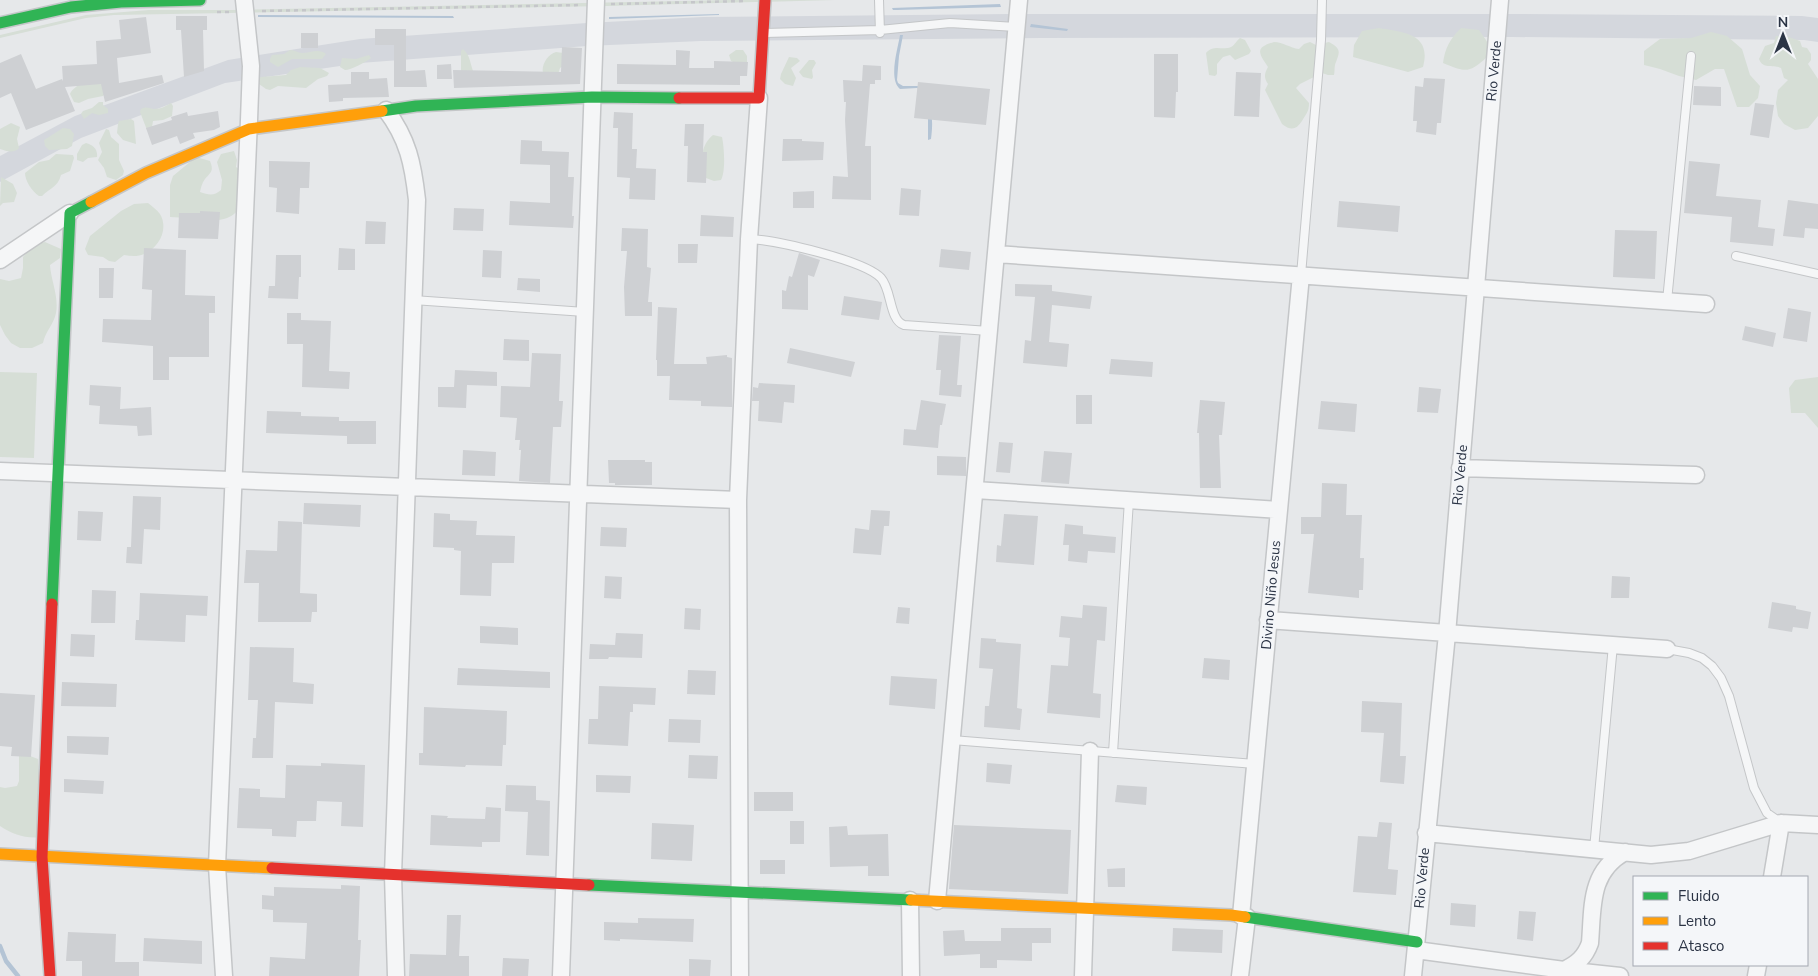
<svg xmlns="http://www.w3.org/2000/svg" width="1818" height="976" font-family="'Nunito Sans',sans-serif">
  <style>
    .built { fill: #d4d7dd }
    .green { fill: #d6ded6 }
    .water { fill: #b4c4d5 }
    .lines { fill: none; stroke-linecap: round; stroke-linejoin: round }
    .stream { stroke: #b4c4d5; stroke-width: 4.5 }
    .building { fill: #ced0d3 }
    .lane-casing { stroke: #c4c6c8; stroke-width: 10 }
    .street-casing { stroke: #c4c6c8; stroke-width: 19 }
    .fast-casing { stroke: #c4c6c8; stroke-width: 14 }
    .slow-casing { stroke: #c4c6c8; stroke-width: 14 }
    .jam-casing { stroke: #c4c6c8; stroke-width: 14 }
    .path { stroke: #c5c6ca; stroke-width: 2.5; stroke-dasharray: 4 4; stroke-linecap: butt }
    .lane { stroke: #f5f6f7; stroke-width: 8 }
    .street { stroke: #f5f6f7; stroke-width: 16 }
    .fast { stroke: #30b455; stroke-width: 11 }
    .slow { stroke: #ff9f0a; stroke-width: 11 }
    .jam { stroke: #e5322d; stroke-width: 11 }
    .labels { text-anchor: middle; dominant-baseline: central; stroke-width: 4.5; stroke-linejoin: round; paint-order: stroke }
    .street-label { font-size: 14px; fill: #2b3445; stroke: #f4f6f9 }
  </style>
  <rect width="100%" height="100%" fill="#e6e8ea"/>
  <path class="built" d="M1010,14H1515L1802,16L1818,18V42L1804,40L1513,37L1041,38L701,41L587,46L360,63L225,83L81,138L0,182V156L75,116L228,60L360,39L587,23L703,17Z"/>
  <path class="green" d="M731,0H835L607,6L114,15L86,18L0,38V35L86,15L149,10H232Z
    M1379,28C1404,32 1432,34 1423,67L1408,72L1353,57L1354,45L1362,31Z
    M1461,28L1479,30L1488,43L1487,57C1469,74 1465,72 1443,63C1445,48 1450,39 1461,28Z
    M1711,32L1727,36L1742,49L1750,75L1760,86L1758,98L1749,107H1737L1724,69H1715L1696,80L1679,76L1660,69L1644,65V51L1660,39L1691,38Z
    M1776,36L1789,37L1800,41L1802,47L1807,48L1811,54V60L1808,64L1818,79V116L1808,128L1795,130L1784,124L1778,116L1776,103L1778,90L1788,80L1784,78L1781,68C1773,64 1763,70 1759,59L1765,46L1774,43Z
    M1240,38L1245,40L1251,51L1249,54L1235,60L1230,55L1223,57L1217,64V74L1215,76L1209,75L1206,53C1214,44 1222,51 1231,47C1235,45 1236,41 1240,38Z
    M1274,42C1283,42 1290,48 1299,49L1304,44L1310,42L1316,45L1329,42C1341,49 1340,51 1336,62C1334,66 1335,71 1334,75H1328L1322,73L1300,84L1296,88L1309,103C1309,112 1306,114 1302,121C1296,130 1291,131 1282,124L1265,90L1268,84C1264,78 1264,74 1268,67C1259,53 1254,48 1274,42Z
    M463,49C471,56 470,65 474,73H461V51Z
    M290,50C295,50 298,53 302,53C310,53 319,48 326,54L322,59H292L278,67L270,62V59L272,55L284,54Z
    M736,50H743L747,56V62L737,64L731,61L729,55Z
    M556,52L563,53V66L560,68L557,77L543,73C541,65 548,54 556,52Z
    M369,55L371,58C366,62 351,70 345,70L340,67L342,58L356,59Z
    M789,57L797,58L800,61L791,68L796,78L793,86L785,84L780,79L781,74Z
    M809,60H814L816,63L812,70L813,77L812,79L803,77L799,72Z
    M300,67L320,68L329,73L327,76L318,79L306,88L278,86L270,90L266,89L259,84L258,79L261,77L286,75L291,70Z
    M82,79L106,84L105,94L103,96L88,99L79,103L74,102L70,94C72,88 79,87 82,79Z
    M99,102H103V105L108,109V113L99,115L92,113L84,119L81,114L83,111L92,108Z
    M171,103L173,106L172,116L163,120L153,121L152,127L147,130L140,112L141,109C147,106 148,108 154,109C161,109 166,106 171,103Z
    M131,119L134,121L136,144L123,140L117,133L118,124L119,121Z
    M11,123L20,127L17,139L19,148C14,154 6,151 0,149V129Z
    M63,128L70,129L74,134L72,146L67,149L49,150L45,146L44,140Z
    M106,129L109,130L111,137L119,144V160L124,171L123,175L116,180L107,177L104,168L98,160L102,152L99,143Z
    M713,135L722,137C724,146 726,171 721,180L714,181L706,178C701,162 699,147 713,135Z
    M86,143C93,145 98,149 97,157L88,158L83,162L77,160V154L82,145Z
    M234,151L237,160L236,167L242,171C242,180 245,195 242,203C231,231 192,217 170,217V185L173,176L196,157L210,161C214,171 211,172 205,179C202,183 201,187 200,192C209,195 214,196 221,190L222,180L217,162L221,154Z
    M56,154L73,155L74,158L70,171L61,175C58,187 50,188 42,196H39C32,191 25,181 25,173L39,162L49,160Z
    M1,177L13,184L17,193L14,202L3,203L0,206Z
    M148,203C152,206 157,210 160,214C169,229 159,248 144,254C137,257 131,256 124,255L115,262L109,261L103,257L88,255L85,249L90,236L121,211L134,204Z
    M45,242L61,249L60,258L50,265C51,281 59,296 56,313C54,324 45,332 43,343L32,348H20L11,343L5,335L0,325V279L9,281L21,278L23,268V257L33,245Z
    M0,372L37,373L34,458L0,457Z
    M1818,377V428L1805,413H1791L1789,388L1795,380Z
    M25,754L38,759L42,837C26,839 14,835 0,826V787L5,788L17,786L19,781V756Z"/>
  <path class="water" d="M1000,4L1001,7L897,10H893L892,8Z
    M719,14V15L609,19V17Z
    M258,15L453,16L454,18L258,17Z
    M1031,24L1068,29L1067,31L1030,27Z
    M900,35H903L899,56L897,80L898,83L903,86H922C931,108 934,116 931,139L928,140V116L923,91L917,88L900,89C888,79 898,48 900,35Z"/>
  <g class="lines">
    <path class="stream" d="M0,946L6,961L18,976"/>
  </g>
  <path class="building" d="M176,16H207V30H203L204,71L184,77L181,30H176Z
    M146,17L151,53L117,58L119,83L162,75L164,83L105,102L101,84L65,87L75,111L26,130L11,93L0,98V63L21,54L36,89L62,79L63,81L62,66L97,64L96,41L121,39L119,20Z
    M375,29H406V71L425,70L427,87H394V45H375Z
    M301,33H318V48H301Z
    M562,47L582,48L580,84L454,88L453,70L561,72Z
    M676,50L690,51L689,68H714V61L748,62L747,76H740V85L617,84V64L676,65Z
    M1154,54H1178V92H1176L1175,118L1154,117Z
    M451,64L452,79H437V65Z
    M863,65L881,66V80H875V84H870L865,146H871V200L832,199L833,176L848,177L845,120L846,102H844L843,80L862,81Z
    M351,72H369V79L387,78L389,97L343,98V101L329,102L328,85L351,84Z
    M1236,72L1261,73L1259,117L1234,116Z
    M1424,78L1445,79L1441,123H1437L1436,135L1416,132L1417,121H1413L1415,86L1423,87Z
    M918,82L990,89L986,125L914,118Z
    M1694,86L1721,87V106L1693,105Z
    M1755,103L1774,105L1769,138L1750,135Z
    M218,111L220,127L214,130L193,133L195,138L180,144L177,136L152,145L146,128L172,120L171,117L187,112L188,116Z
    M614,112L633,113L632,149H637L636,168L656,169L655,200L629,199L630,178L617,177L618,128H613Z
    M685,124H704L703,152H707L706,183L687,182L688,146H684Z
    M783,139H802V141L824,142L823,160L782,161Z
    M521,140L542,141V151L569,152L568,177H574L572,216H574L573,228L509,225L510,201L550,203V165L520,164Z
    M269,161L310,162L309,188H300L299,214L276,212L277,188L269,187Z
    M1689,161L1720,164L1716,196L1761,200L1758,227L1775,229L1773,246L1730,242L1732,217L1684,213Z
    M901,188L921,190L919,216L899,215Z
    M814,191V208H793V192Z
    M1788,200L1818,204V229L1805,228L1804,238L1783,236Z
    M1339,201L1400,206L1398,232L1337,227Z
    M454,208L484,209L483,231L453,230Z
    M200,211L220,212L218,239L178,238L179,213H200Z
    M701,215L734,217L733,237L700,236Z
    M366,221L386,222L385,244H365Z
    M622,228L648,229L647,267L651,268L648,302H652V316H625L624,287L627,251H621Z
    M1615,230L1657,231L1655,279L1613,277Z
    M678,244H698L697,263H678Z
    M144,248L186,250L185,295L215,296V313H209V357H169V380H153V346L102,342L103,319L151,320L152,290L142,289Z
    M339,248L355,249V270H338Z
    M941,249L971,252L969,270L939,267Z
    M483,250L502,251L501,278L482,277Z
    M799,253L820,260L814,277L808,275V310L782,309V290L786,291L789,276L792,277Z
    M276,255H301V277H299L298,299L268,298L269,286H275Z
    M99,268H114L113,298H99Z
    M518,278L540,279V292L517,290Z
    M1015,284L1052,285V291L1092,296L1090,309L1052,305L1049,342L1069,344L1067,367L1023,363L1025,340L1031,341L1035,297L1015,296Z
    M844,296L882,302L879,320L841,315Z
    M658,307L677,308L674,364H707L706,357L727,355V357L732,358V407L701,406V401L669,400L670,376H657V360H656Z
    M1788,308L1811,312L1807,342L1783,338Z
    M287,313H301V320L331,321L329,371L350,372L349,389L302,387L303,344H287Z
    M1745,326L1776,333L1773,347L1742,340Z
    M939,335L961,336L957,385H962L961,397L939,395L941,370H936Z
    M504,339L529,340V361L503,360Z
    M790,348L855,362L851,377L787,363Z
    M532,353L561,354L559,401H563L561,427H553L550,483L519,481L521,450H519L520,440H515L517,418L500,417L501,386L530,387Z
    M1111,359L1153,362L1152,377L1109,374Z
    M455,370L497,372V386L467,385L466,408L438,407V387H454Z
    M759,383L795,385L794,403L784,402L782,423L758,421L759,401H752L753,387L758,388Z
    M90,385L121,387L120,409L151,407L152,435L138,436L137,426L99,424L100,406L89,405Z
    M1419,387L1441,389L1438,413L1417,412Z
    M1076,395H1092V424H1076Z
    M921,400L946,404L942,425H940L938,448L903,445L904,429L916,430Z
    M1200,400L1225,402L1222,435H1219L1221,488H1200L1199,433H1197Z
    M1321,401L1357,404L1355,432L1318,429Z
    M267,411L301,412V416L339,417V421H376V444H347V436L266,433Z
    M999,442L1013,443L1010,473L996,472Z
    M463,450L496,452L495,476L462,475Z
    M1044,451L1072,453L1069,484L1041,482Z
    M937,456L966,457V476L937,475Z
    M608,460H645V462H652V485H615V483H609Z
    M1322,483L1347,484L1346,515H1362L1360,558H1364L1363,590H1359V598L1308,593L1314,534H1301V517H1321Z
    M133,496L161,497L160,530L144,529L142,564L126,563L127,547H131Z
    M304,503L361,505L360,527L303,524Z
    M871,510L890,511L889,526H884L881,555L853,553L855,528L869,530Z
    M78,511L103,512L101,541L77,540Z
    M434,513L450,514V520L477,521L476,535L515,536L514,563H492L491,596L460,595L461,551L454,550V548L433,547Z
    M1004,514L1038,516L1034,565L996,562L997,545L1001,546Z
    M278,521L302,522L300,593L317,594V612H312L311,622H258L259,583H244L246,550L277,551Z
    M1065,524L1083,526V534L1116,537L1115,553L1088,551L1087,563L1068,561L1069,545H1063Z
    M601,527L627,528L626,547L600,546Z
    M605,576L622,577L621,599L604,598Z
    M1612,576L1630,577L1629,598H1611Z
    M92,590L116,591L115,623H91Z
    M140,593L208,596L207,616L186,615L185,642L135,640L136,620H139Z
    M1772,602L1796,606V609L1811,612L1808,629L1793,627L1792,632L1768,628Z
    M1083,605L1107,607L1105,641L1097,640L1093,693L1101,694L1100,718L1047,713L1051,665L1068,666L1070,638L1059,637L1061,616L1082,618Z
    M898,607L910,608L909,624L896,623Z
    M685,608L701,609L700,630L684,629Z
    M480,626L518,628V645L480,643Z
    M616,633L643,634L642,658L609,657L608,659H589L590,644L615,645Z
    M71,634L95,635L94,657L70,656Z
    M981,638L996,639V642L1021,644L1017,708L1022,709L1020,730L984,727L985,706H989L993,669L979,668Z
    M250,647L294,648L293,682L314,684L313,704L275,702L273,758H252L253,738H256L258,700H248Z
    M1204,658L1230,660L1229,680L1202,678Z
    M458,668L550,672V688L457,685Z
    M688,670L716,671L715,695L687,694Z
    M891,676L937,679L935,709L889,705Z
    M62,682L117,684L116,707L61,706Z
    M599,686L656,688L655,705L633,704V712H630L628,746L588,744L589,719H598Z
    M0,693L35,695L31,757L11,756L12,747L0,746Z
    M1362,701L1402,703L1400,756H1406L1404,784L1380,782L1384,733L1361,732Z
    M424,707L507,711L506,745H503L502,766L466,765L465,767L419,765V753H423Z
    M669,719L701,720L700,743L668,742Z
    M67,736L109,737L108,755L67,753Z
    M689,755L718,756L717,779L688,778Z
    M321,763L365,765L363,827L341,826L342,802L317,801L316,821H297L296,837L272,836V829L237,828L239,788L260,789V797L285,798L286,765L321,766Z
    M987,763L1012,765L1010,784L986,782Z
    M596,775L631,776L630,793L596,792Z
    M64,779L104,781L103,794L64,792Z
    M506,785L536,786V800L550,801L549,856L526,855L528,812L505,811Z
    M1117,785L1147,787L1146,805L1115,802Z
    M754,792H793V811H754Z
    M486,807L501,808L500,842H482V847L430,845L431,815L448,816L447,818L485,819Z
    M790,821H804V844H790Z
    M1379,822L1392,823L1388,869L1398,870L1396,895L1353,892L1358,836L1377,837Z
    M652,823L694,825L692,861L651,859Z
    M954,825L1071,830L1068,894L949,889Z
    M847,826L848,835L888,834L889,876H868V866L830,867L829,827Z
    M760,860H785V874H760Z
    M1125,868V887H1108L1107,869Z
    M341,885L360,886L358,940H361L359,976H269L270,957L305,959L307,923L273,922V910L262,909V895L274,896V887L341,889Z
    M1451,903L1476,905L1475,927L1450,925Z
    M1519,911L1536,912L1533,941L1517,939Z
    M447,915H461L459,956H469V976H409L410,954L446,955Z
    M638,918L694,919L693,942L620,939V941L604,940V922L638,923Z
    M1001,928H1051V943H1032V961L997,960V968H980V954L944,956L943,931L964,930L965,941H1001Z
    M1173,928L1223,930L1222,953L1172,951Z
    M68,932L116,934L115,962H139V976H82V961H66Z
    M144,938L202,941V964L143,961Z
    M503,958L529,959L528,976H502Z
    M689,959L711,960L710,976H689Z"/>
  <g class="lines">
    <g class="lane-casing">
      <path id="lane" d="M879,0L880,33
        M765,33L880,30L950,23L1016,27
        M749,239C775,240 864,260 881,278C892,290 889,320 904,325L989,331
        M1736,256L1818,274
        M1301,275L1321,40L1322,0
        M413,300L585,312
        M1667,301L1691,56
        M1667,649L1689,653L1702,658L1712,666L1721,678L1729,696L1754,788L1767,813L1780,822
        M952,740L1255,764
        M1113,753L1129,500
        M1594,849L1613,645"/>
    </g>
    <g class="street-casing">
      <path id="street" d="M386,110C408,139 413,164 417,200L393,875L396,976
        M996,254L1706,304
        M0,260L70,213
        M1460,468L1696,475
        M0,471L738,500
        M975,490L1279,510
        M1268,620L1667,649
        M1426,833L1651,855L1689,851L1781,823L1818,825
        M1772,877L1781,823
        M910,900L911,976
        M937,901L1019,0
        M1241,916L1301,275
        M1416,950L1564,970L1620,976
        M1564,970C1577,964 1585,957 1590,943C1593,907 1589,872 1625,852
        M224,976L217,866L249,120L251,66L244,0
        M561,976L596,0
        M740,976L738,500L749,239L759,98
        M1083,976L1090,751
        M1240,976L1247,917
        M1413,976L1447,634L1500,0
        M1756,976L1758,965"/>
    </g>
    <g class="fast-casing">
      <path id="fast" d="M0,23L71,7L121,2L200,0
        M382,111L416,106L592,97L679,98
        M52,604L70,213L91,202
        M589,885L911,900
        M1245,917L1417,942"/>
    </g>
    <g class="slow-casing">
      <path id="slow" d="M91,202L146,173L249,129L382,111
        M0,854L272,868
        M911,900L1231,915L1245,917"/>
    </g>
    <g class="jam-casing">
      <path id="jam" d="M679,98H759L765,0
        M272,868L589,885
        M50,976L42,857L52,604"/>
    </g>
    <path class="path" d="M611,4L746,1
      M262,11L581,5
      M217,12H231"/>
    <use href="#lane" class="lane"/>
    <use href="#street" class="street"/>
    <use href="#fast" class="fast"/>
    <use href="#slow" class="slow"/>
    <use href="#jam" class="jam"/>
  </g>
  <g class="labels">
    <g class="street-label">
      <text transform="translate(1494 71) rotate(-85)">Rio Verde</text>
      <text transform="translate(1460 475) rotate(-85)">Rio Verde</text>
      <text transform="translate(1271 595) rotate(-85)">Divino Niño Jesus</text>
      <text transform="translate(1422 878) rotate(-85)">Rio Verde</text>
    </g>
  </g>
  <rect x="1633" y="876" width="175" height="90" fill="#f4f6f9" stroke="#a4a8b1"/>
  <rect x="1643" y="892" width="25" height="8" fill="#30b455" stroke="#a4a8b1"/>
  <text x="1678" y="901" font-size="15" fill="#2b3445">Fluido</text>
  <rect x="1643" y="917" width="25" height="8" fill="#ff9f0a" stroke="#a4a8b1"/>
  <text x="1678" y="926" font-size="15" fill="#2b3445">Lento</text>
  <rect x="1643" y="942" width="25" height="8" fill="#e5322d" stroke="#a4a8b1"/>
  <text x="1678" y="951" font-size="15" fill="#2b3445">Atasco</text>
  <g transform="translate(1783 35)" stroke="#f4f6f9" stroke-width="4" paint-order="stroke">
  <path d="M0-4L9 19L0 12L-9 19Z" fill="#2b3445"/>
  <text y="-8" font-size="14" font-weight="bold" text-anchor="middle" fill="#2b3445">N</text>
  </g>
</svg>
